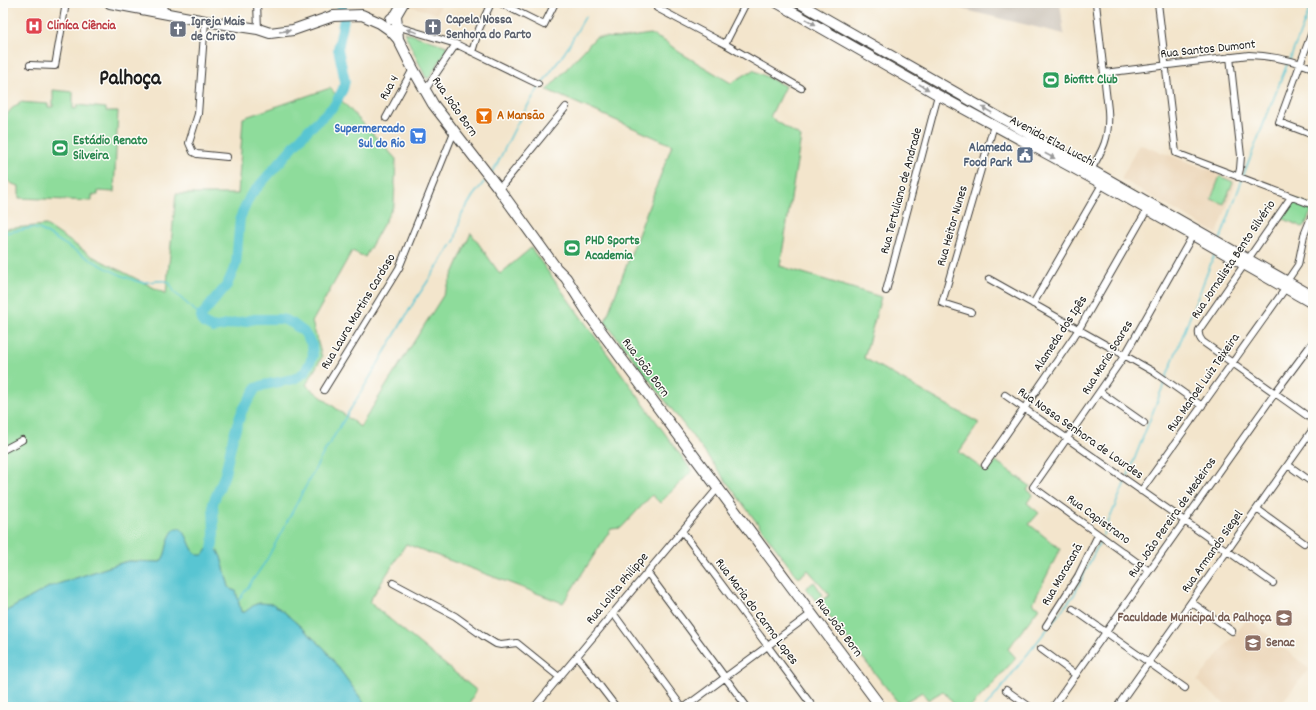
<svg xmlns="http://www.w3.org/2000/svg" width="1316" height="710" font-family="Dekko,sans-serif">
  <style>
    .built { fill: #ecd7ba }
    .industrial { fill: #cbc2b8 }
    .green { fill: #8edc9b; stroke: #557c5c }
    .water { fill: #59c5d2; stroke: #3a7077 }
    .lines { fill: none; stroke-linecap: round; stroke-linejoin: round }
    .stream { stroke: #59c5d2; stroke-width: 1.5 }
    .river { stroke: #59c5d2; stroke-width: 10 }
    .street-casing { stroke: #3c3a36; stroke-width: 8 }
    .secondary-casing { stroke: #3c3a36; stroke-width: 11 }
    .primary-casing { stroke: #3c3a36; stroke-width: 12 }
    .street { stroke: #fff; stroke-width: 6 }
    .secondary { stroke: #fff; stroke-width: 9 }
    .primary { stroke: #fff; stroke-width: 10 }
    .oneway { fill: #999 }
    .labels { text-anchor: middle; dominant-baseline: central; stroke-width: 3; stroke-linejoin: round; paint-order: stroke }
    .worship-label { font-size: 13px; font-weight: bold; fill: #5b616d; stroke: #fdfcf7; text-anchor: start }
    .health-label { font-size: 13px; font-weight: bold; fill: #be3a42; stroke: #fdfcf7; text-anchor: start }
    .street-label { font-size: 13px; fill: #1c1c1c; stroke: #fdfcf7 }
    .leisure-label { font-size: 13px; font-weight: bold; fill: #27864d; stroke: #fdfcf7; text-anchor: start }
    .food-label { font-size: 13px; font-weight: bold; fill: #c56008; stroke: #fdfcf7; text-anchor: start }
    .shop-label { font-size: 13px; font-weight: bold; fill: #366cbe; stroke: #fdfcf7; text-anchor: end }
    .service-label { font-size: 13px; font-weight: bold; fill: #4e5e75; stroke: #fdfcf7; text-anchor: end }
    .education-label { font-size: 13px; font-weight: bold; fill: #785e54; stroke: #fdfcf7; text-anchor: end }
    .town-label { font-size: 21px; font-weight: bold; fill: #1c1c1c; stroke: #fdfcf7 }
  </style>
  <rect width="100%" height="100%" fill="#fdfcf7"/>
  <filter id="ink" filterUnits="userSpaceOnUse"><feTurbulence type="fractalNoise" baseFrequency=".025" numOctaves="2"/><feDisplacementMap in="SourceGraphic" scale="8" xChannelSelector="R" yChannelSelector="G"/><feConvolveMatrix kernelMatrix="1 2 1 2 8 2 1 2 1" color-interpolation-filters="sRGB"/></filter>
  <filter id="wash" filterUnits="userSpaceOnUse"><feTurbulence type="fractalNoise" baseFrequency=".012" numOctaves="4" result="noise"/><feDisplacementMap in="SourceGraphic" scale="16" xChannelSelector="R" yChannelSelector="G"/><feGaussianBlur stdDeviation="0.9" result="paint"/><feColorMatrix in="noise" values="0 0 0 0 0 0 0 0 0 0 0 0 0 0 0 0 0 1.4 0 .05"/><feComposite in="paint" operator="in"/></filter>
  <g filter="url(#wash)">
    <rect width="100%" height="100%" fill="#f3e5cc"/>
    <path class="built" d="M408,3H442L437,14L407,5Z
      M1139,144L1237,180L1217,234L1121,179Z
      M1248,618L1309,669L1278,707H1228L1197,681Z"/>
    <path class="industrial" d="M937,3H1060L1064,34Z"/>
    <path class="green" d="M404,32L447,46V50L429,78H426Z
      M650,34L666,42L679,52L731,83L753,70L785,86L770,117L801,137L780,266L881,297L864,358L979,423L959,452L987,472L996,461L1030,486L1027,490L1033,494L1027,503L1039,513L1029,524L1060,549L1033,603L1039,608L1008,649L1016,658L971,707H956L943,691L928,700L922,692L900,705L819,603L830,595L808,570L798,578L706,454L605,322L672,145L547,90L596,37L624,38Z
      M330,88L396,159L394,205L365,257L352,251L312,322L322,357L306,385L360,427L444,294L471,233L500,274L531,248L692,471L660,503L652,495L621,528L611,529L563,603L406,544L369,602L476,690L468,707H366L362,700L324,648L283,611C277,607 263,601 256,604C252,606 249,610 245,612H241L236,592L229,587L221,557L218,552C213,553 205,556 200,556C189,555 190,532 178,528C164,536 170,553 160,562L128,561L118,564L49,587L3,613V229L46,225L92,256L166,294L176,194H238L243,118Z
      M53,90L73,92V109L77,108V105L106,108V111H118L114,192L98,191V195H92V201L19,198V186C10,184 7,181 3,173V122C7,115 10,107 19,105V102L48,104V107H53Z
      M1220,176L1233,182L1224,204L1211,199Z
      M1293,198L1313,207L1304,228L1282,218Z
      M814,582L823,595L816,601L806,588Z"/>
    <path class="water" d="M176,528H180C189,535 189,548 197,555H203L207,549L218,551L221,557L229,587L232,590L236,591L241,612H245L254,605L260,603L273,604L283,611L324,648L362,700L366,707H3V613L49,587L118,564L128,561L160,562C169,554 164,539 176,528Z"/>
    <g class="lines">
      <path class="stream" d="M1290,59L1312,3
        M491,173L496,166L518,122L536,92L565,52L585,17
        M1243,176L1288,62
        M3,233L32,228L41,230C72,248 102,269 136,281C147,285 158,278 169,282L175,293L201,316
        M1220,240L1242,180
        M1166,378L1215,253
        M1127,478L1165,381
        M1103,535L1125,482
        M239,600L266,561L323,454L366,384L414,302L455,240L461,216L473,196L484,182
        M1050,625L1074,595L1101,539
        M984,707L990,702L1048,628"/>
      <path class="river" d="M341,3L342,8
        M212,550L214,534L213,503L225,474L233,437L242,411L256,388L264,385L294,379L305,372L313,356L312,345L304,332L292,323L282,319H255L213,328L203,323L201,316L227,285L236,264L240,218L250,196L307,131L334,106L343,89L345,81L338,49L344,19"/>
    </g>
  </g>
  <g filter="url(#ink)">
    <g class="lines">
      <g class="street-casing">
        <path id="street" d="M257,3L258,29
          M500,3L544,25L555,3
          M1158,3L1176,153L1313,205
          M657,8L725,44L801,88
          M205,21L198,114L189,143L193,152L197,154L227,157
          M396,26L456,44L538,84
          M1313,29L1279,122L1313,135
          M725,44L746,3
          M472,52L479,29L491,3
          M1230,57L1241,156L1240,169L1238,177
          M30,65L55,66L66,3
          M1104,73L1249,55C1271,56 1292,60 1313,68
          M425,90L456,44
          M386,118L413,69
          M1089,173C1103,150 1110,138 1108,110L1096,3
          M499,189L566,107
          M1291,197L1199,330C1198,335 1199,338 1203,342L1313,420
          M989,279L1154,372L1202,406
          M1287,281L1298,265L1304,235L1313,213
          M886,291L938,95
          M1033,304L1104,181
          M971,312L942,303L994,125
          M324,390L399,268L454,132
          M1100,392L1144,423
          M1005,395L1273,583
          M3,450L22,440
          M985,465L1079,329L1147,210
          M1288,465L1313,483
          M1141,491L1285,289
          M1257,509L1304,543
          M682,531L813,707
          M1149,571L1033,487L1125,355L1194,233
          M647,572L747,707
          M393,583L455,616L483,636L496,644L501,645L517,643L559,677
          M1191,602L1232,631
          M1073,609L1185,688
          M613,613L682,707
          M1046,626L1078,576L1098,535
          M1041,649L1076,675
          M577,656L616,707
          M1006,690L1030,707
          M540,707L536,705L718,488
          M685,707L811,614
          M1053,707L1275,393L1313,342
          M1117,707L1313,429"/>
      </g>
      <g class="secondary-casing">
        <path id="secondary" d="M161,3L163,13
          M777,3L938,95L1102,184L1313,304
          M799,3L1313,296"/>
      </g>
      <g class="primary-casing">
        <path id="primary" d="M110,3L205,21L258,29L270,33L293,30L333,16L362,15L380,23L390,30L398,39
          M396,15L398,39L413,69L433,104L499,189L556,268L566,278L592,319L881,707
          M391,19L396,15L403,3"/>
      </g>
      <use href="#street" class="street"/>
      <use href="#secondary" class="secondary"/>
      <use href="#primary" class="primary"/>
    </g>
    <defs><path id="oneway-solid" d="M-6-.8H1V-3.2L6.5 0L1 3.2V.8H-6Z"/></defs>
    <g class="oneway">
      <use href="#oneway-solid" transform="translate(811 22) rotate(30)"/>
      <use href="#oneway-solid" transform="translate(285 31) rotate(-9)"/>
      <use href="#oneway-solid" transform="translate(412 31) rotate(-163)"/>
      <use href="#oneway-solid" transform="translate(924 87) rotate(30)"/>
      <use href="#oneway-solid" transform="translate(987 110) rotate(-150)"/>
      <use href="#oneway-solid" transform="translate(1050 156) rotate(28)"/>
    </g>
  </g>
  <defs>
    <g id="hospital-square" transform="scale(0.9)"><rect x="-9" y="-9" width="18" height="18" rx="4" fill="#e0444e" stroke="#fdfcf7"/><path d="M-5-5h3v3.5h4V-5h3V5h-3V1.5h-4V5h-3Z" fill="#fff"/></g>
    <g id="church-square" transform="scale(0.9)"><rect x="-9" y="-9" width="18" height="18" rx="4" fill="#6b7280" stroke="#fdfcf7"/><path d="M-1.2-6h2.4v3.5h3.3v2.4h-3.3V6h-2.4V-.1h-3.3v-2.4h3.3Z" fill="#fff"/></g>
    <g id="stadium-square" transform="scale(0.9)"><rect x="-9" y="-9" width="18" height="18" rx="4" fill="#2e9e5b" stroke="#fdfcf7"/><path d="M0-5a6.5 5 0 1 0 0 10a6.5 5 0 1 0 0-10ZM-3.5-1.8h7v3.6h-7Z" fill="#fff"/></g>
    <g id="bar-square" transform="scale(0.9)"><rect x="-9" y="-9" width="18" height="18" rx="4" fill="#e8710a" stroke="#fdfcf7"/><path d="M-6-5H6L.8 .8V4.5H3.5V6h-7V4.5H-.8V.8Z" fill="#fff"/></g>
    <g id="supermarket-square" transform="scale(0.9)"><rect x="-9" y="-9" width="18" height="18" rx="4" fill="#3f7fe0" stroke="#fdfcf7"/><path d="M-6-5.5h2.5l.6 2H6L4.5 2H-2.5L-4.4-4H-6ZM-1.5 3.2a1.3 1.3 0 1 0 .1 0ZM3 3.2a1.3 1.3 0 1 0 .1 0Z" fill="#fff"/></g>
    <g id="civic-square" transform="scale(0.9)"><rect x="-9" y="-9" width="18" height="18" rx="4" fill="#5c6f8a" stroke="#fdfcf7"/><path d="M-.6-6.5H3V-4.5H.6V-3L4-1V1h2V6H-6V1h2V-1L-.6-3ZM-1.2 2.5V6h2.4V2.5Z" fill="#fff"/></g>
    <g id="university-square" transform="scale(0.9)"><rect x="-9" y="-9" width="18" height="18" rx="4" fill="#8d6e63" stroke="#fdfcf7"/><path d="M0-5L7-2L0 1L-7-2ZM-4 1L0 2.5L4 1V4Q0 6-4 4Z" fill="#fff"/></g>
  </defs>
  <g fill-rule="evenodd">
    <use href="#hospital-square" x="34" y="26"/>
    <use href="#church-square" x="433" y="27"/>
    <use href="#church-square" x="178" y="29"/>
    <use href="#stadium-square" x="1051" y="80"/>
    <use href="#bar-square" x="484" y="116"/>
    <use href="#supermarket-square" x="418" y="136"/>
    <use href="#stadium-square" x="60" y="148"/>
    <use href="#civic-square" x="1025" y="155"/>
    <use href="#stadium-square" x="572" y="248"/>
    <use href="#university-square" x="1284" y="618"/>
    <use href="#university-square" x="1253" y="643"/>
  </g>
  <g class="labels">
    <g class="worship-label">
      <text x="446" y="20">Capela Nossa<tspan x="446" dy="15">Senhora do Parto</tspan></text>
      <text x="191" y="22">Igreja Mais<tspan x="191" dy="15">de Cristo</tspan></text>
    </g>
    <g class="health-label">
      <text x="47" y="26">Cliníca Ciência</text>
    </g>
    <g class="street-label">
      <text transform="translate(1208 50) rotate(-6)">Rua Santos Dumont</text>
      <text transform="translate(390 88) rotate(-61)">Rua 4</text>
      <text transform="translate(454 107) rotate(55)">Rua João Born</text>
      <text transform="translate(1052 142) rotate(28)">Avenida Elza Lucchi</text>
      <text transform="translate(902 191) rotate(-75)">Rua Tertuliano de Andrade</text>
      <text transform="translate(953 226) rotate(-74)">Rua Heitor Nunes</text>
      <text transform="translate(1234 260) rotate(-56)">Rua Jornalista Bento Silvério</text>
      <text transform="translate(359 312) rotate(-59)">Rua Laura Martins Cardoso</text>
      <text transform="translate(1061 334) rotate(-57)">Alameda dos Ipês</text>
      <text transform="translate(1108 358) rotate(-58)">Rua Maria Soares</text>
      <text transform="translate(645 368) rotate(53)">Rua João Born</text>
      <text transform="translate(1204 383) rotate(-55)">Rua Manoel Luiz Teixeira</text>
      <text transform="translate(1080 434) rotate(35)">Rua Nossa Senhora de Lourdes</text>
      <text transform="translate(1173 518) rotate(-55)">Rua João Pereira de Medeiros</text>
      <text transform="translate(1098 520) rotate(36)">Rua Capistrano</text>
      <text transform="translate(1213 552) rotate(-55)">Rua Armando Siegel</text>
      <text transform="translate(1063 575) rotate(-60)">Rua Maracanã</text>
      <text transform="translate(618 589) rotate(-50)">Rua Lolita Philippe</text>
      <text transform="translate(756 612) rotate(53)">Rua Maria do Carmo Lopes</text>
      <text transform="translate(838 628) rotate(53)">Rua João Born</text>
    </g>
    <g class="leisure-label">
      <text x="1064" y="80">Biofitt Club</text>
      <text x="73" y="141">Estádio Renato<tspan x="73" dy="15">Silveira</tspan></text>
      <text x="585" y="241">PHD Sports<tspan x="585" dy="15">Academia</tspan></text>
    </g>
    <g class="food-label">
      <text x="497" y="116">A Mansão</text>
    </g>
    <g class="shop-label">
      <text x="405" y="129">Supermercado<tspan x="405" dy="15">Sul do Rio</tspan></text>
    </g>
    <g class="service-label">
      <text x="1012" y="148">Alameda<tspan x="1012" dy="15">Food Park</tspan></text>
    </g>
    <g class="education-label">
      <text x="1271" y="618">Faculdade Municipal da Palhoça</text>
      <text x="1266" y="643" text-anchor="start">Senac</text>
    </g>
    <g class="town-label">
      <text x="130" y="80">Palhoça</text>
    </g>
  </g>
  <rect width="1316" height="710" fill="none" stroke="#fdfcf7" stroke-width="16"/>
</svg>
